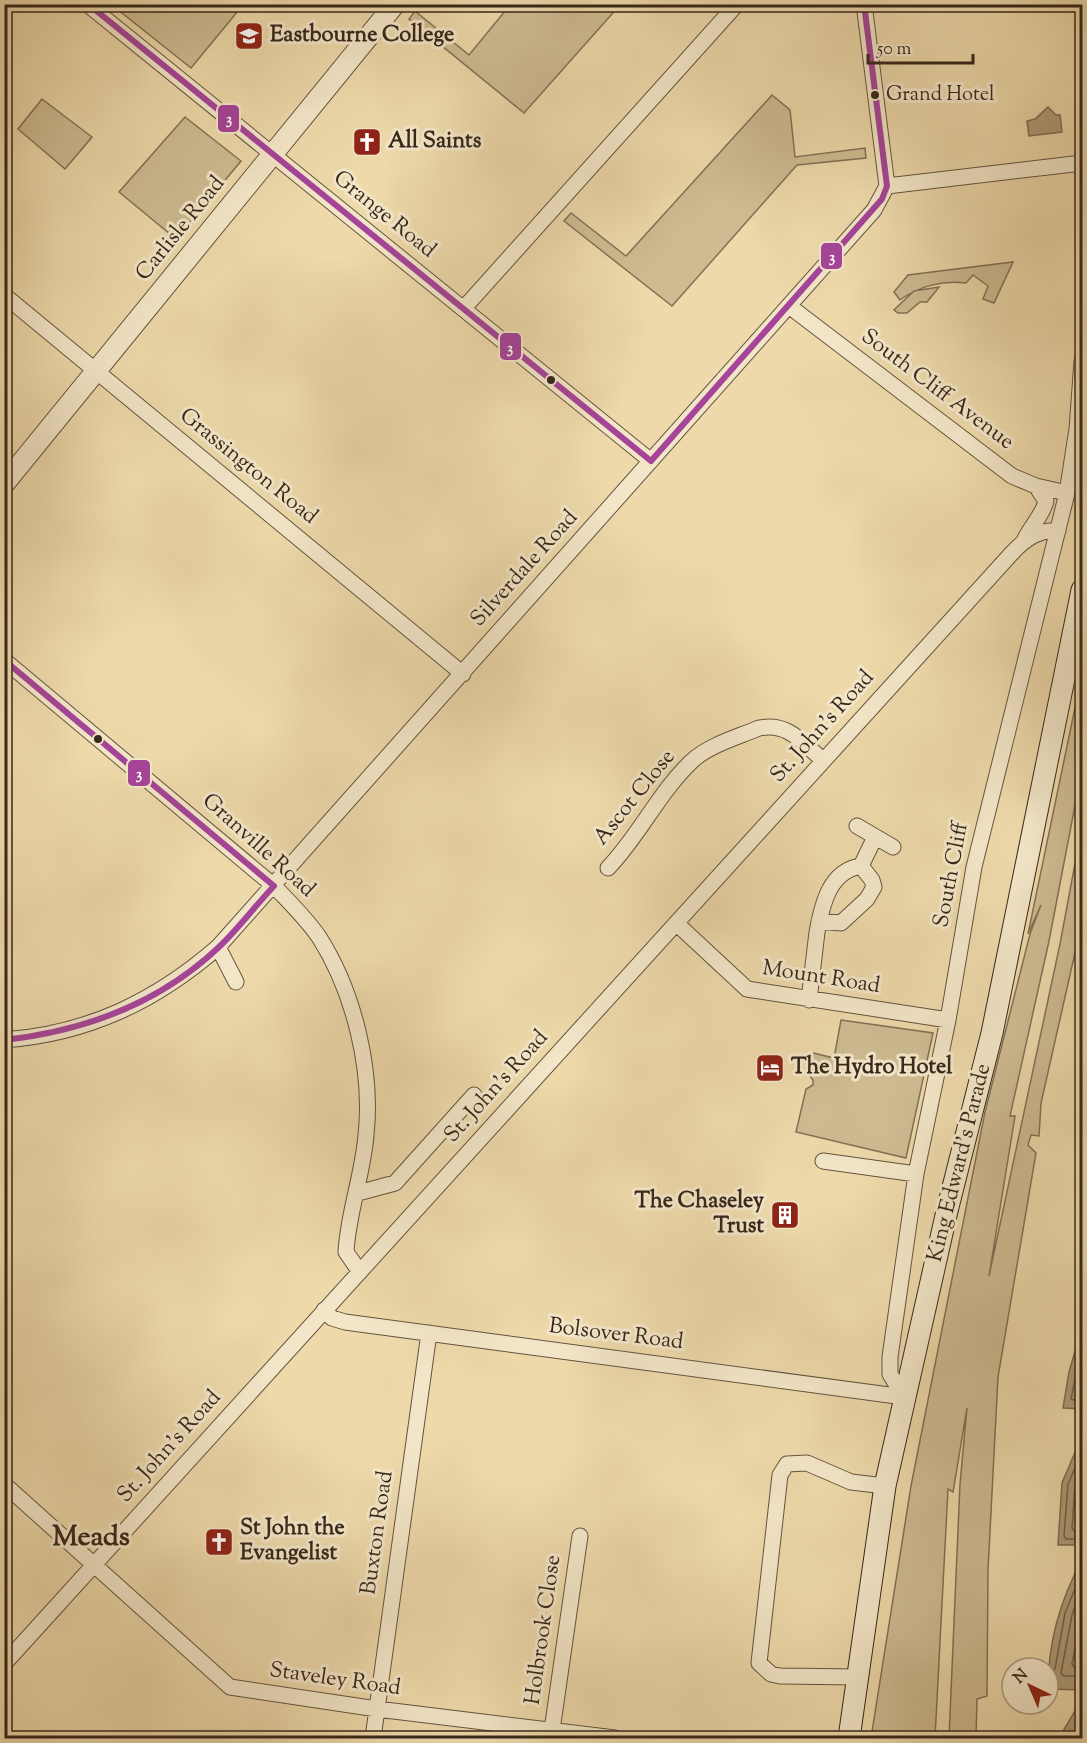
<svg xmlns="http://www.w3.org/2000/svg" width="1087" height="1743" font-family="'Sorts Mill Goudy',serif">
  <style>
    .green { fill: #cebb92; stroke: #827156; stroke-width: 1.5 }
    .water { fill: #af9c79; stroke: #7f6d53; stroke-width: 1.5 }
    .lines { fill: none; stroke-linecap: round; stroke-linejoin: round }
    .shore { stroke: #73624a; stroke-width: 1.5 }
    .minor-casing { stroke: #64543f; stroke-width: 17 }
    .tertiary-casing { stroke: #64543f; stroke-width: 22 }
    .secondary-casing { stroke: #37271b; stroke-width: 23 }
    .minor { stroke: #f3e6c8; stroke-width: 15 }
    .tertiary { stroke: #f3e6c8; stroke-width: 20 }
    .secondary { stroke: #f3e6c8; stroke-width: 21 }
    .bus-1-casing { stroke: #f3e6c8; stroke-width: 10 }
    .bus-1 { stroke: #a54499; stroke-width: 6 }
    .bus-dot { fill: #37271b; stroke: #f3e6c8; stroke-width: 2 }
    .labels { text-anchor: middle; dominant-baseline: central; stroke-width: 6; stroke-linejoin: round; paint-order: stroke }
    .bus-label { font-size: 20px; fill: #37271b; stroke: #f3e6c8; text-anchor: start }
    .poi-label { font-size: 22px; font-weight: bold; fill: #37271b; stroke: #f3e6c8; text-anchor: start }
    .street-label { font-size: 22px; fill: #37271b; stroke: #f3e6c8 }
    .district-label { font-size: 28px; font-weight: bold; fill: #37271b; stroke: #f3e6c8 }
    .line-badge { stroke: #f3e6c8; stroke-width: 2 }
    .badge-label { font-size: 16px; text-anchor: middle; font-weight: bold; fill: #fff }
  </style>
  <rect width="100%" height="100%" fill="#edd9aa"/>
  <filter id="stains"><feTurbulence type="fractalNoise" baseFrequency=".00333" numOctaves="4"/><feColorMatrix values="0 0 0 0 .2 0 0 0 0 .09 0 0 0 0 .02 0 0 0 .5 -.17"/></filter>
  <radialGradient id="worn" r=".72"><stop offset=".6" stop-color="#630" stop-opacity="0"/><stop offset="1" stop-color="#630" stop-opacity=".3"/></radialGradient>
  <path class="green" d="M112,5L243,4V5L191,68Z
    M510,5V4L620,5L524,113L409,19L415,11L469,55Z
    M772,95L790,110L795,157L865,148L866,158L797,165L672,306L564,221L571,213L626,256Z
    M42,99L92,137L65,169L18,129Z
    M185,117L241,161L176,239L119,192Z
    M1013,262L994,303L983,299L988,286L973,275L966,283C943,280 919,286 900,300L894,292L908,275Z
    M939,287L927,302H920L907,313H898L894,310L914,291Z
    M1082,674V769L1049,941L1010,1116H1015L989,1276L1060,944L1082,826V944H1077L1041,1103L1039,1136L1031,1135L1028,1145L1036,1153L998,1377L988,1570L987,1696L977,1699L976,1738H949L960,1484L967,1408L953,1492L948,1489L935,1738H871L911,1486L985,1112L1030,934L1041,905L1028,934Z
    M841,1020L933,1033L906,1158L796,1132L806,1089L813,1085V1080L809,1075L813,1053L834,1058Z"/>
  <path class="water" d="M1048,107L1056,115H1060L1062,132L1029,136L1027,121L1035,119Z
    M1082,1327V1409L1063,1408L1069,1372Z
    M1082,1436V1545H1058L1062,1483Z
    M1082,1560V1690L1048,1689C1048,1643 1060,1600 1082,1560Z
    M1082,1699V1738H1059Z"/>
  <g class="lines">
    <path class="shore" d="M1082,1345L1071,1399L1082,1403
      M1082,1452L1068,1484L1064,1536L1066,1539H1082
      M1082,1468L1075,1486L1072,1528L1074,1531L1082,1532
      M1082,1588L1072,1615L1061,1673L1064,1676H1082
      M1082,1613L1072,1664L1074,1667H1082
      M1048,1674L1055,1669L1065,1613L1082,1572"/>
    <g class="minor-casing">
      <path id="minor" d="M87,4L651,461
        M887,186L1082,163
        M4,295L463,674
        M789,306L1012,476L1036,486L1067,493
        M464,308L737,4
        M1024,541C1030,527 1043,515 1046,501L1036,486
        M4,660L274,886C289,902 306,918 319,937C354,992 373,1070 366,1135C363,1174 348,1213 346,1252L360,1272
        M857,826L893,847
        M861,866L875,837
        M608,868C639,836 659,792 692,761C709,745 738,737 759,728C789,722 802,743 823,760
        M676,923L747,989L948,1020
        M218,947L236,982
        M809,1000L817,932C822,905 829,871 861,866L872,880L874,887L867,899L841,923L819,921
        M4,1040C88,1034 156,1001 218,947L874,210L887,186L864,4
        M823,1161L916,1174
        M358,1193L395,1183L474,1095
        M324,1310L332,1318L345,1322L904,1397
        M904,1397L890,1374V1357L916,1174L948,1020L974,867L1067,493L1077,429L1082,361
        M4,1484L230,1687L377,1709L615,1738
        M4,1664L1012,553C1025,539 1039,529 1058,531
        M857,1677L780,1676L771,1674L759,1663L780,1475L787,1464L807,1463L851,1482L885,1486
        M552,1730L580,1536
        M373,1738L429,1333"/>
    </g>
    <g class="tertiary-casing">
      <path id="tertiary" d="M4,484L395,4"/>
    </g>
    <g class="secondary-casing">
      <path id="secondary" d="M849,1738L885,1486L947,1211L992,1033L1082,590"/>
    </g>
    <use href="#minor" class="minor"/>
    <use href="#tertiary" class="tertiary"/>
    <use href="#secondary" class="secondary"/>
    <g class="bus-1-casing">
      <path id="bus-1" d="M88,4L651,461
        M651,461L882,199L887,186L864,4
        M4,660L274,886
        M4,1040C85,1031 160,1003 219,947C239,928 255,906 274,886"/>
    </g>
    <use href="#bus-1" class="bus-1"/>
  </g>
  <defs>
    <g id="school-square" transform="scale(1.5)"><rect x="-9" y="-9" width="18" height="18" rx="4" fill="#8f2418" stroke="#f3e6c8"/><path d="M0-5L7-2L0 1L-7-2ZM-4 1L0 2.5L4 1V4Q0 6-4 4Z" fill="#fff"/></g>
    <g id="church-square" transform="scale(1.5)"><rect x="-9" y="-9" width="18" height="18" rx="4" fill="#8f2418" stroke="#f3e6c8"/><path d="M-1.2-6h2.4v3.5h3.3v2.4h-3.3V6h-2.4V-.1h-3.3v-2.4h3.3Z" fill="#fff"/></g>
    <g id="hotel-square" transform="scale(1.5)"><rect x="-9" y="-9" width="18" height="18" rx="4" fill="#8f2418" stroke="#f3e6c8"/><path d="M-6-4.5h1.5V1H6V5H4.5V3h-9V5H-6ZM-4 0a1.8 1.8 0 1 1 3.6 0ZM.5 0V-2.5h3Q6-2.5 6 0Z" fill="#fff"/></g>
    <g id="building-square" transform="scale(1.5)"><rect x="-9" y="-9" width="18" height="18" rx="4" fill="#8f2418" stroke="#f3e6c8"/><path d="M-4-6H4V6H1V3H-1V6H-4ZM-2.5-4.3h1.7v1.8h-1.7ZM.8-4.3h1.7v1.8H.8ZM-2.5-1h1.7V.8h-1.7ZM.8-1h1.7V.8H.8Z" fill="#fff"/></g>
  </defs>
  <g fill-rule="evenodd">
    <use href="#school-square" x="249" y="36"/>
    <use href="#church-square" x="367" y="142"/>
    <use href="#hotel-square" x="770" y="1068"/>
    <use href="#building-square" x="785" y="1215"/>
    <use href="#church-square" x="219" y="1542"/>
  </g>
  <g class="bus-dot">
    <circle cx="875" cy="95" r="5"/>
    <circle cx="551" cy="380" r="5"/>
    <circle cx="98" cy="739" r="5"/>
  </g>
  <g class="labels">
    <g class="bus-label">
      <text x="886" y="95">Grand Hotel</text>
    </g>
    <g class="poi-label">
      <text x="270" y="36">Eastbourne College</text>
      <text x="388" y="142">All Saints</text>
      <text x="791" y="1068">The Hydro Hotel</text>
      <text x="764" y="1202" text-anchor="end">The Chaseley<tspan x="764" dy="25">Trust</tspan></text>
      <text x="240" y="1529">St John the<tspan x="240" dy="25">Evangelist</tspan></text>
    </g>
    <g class="street-label">
      <text transform="translate(384 215) rotate(39)">Grange Road</text>
      <text transform="translate(181 229) rotate(-51)">Carlisle Road</text>
      <text transform="translate(937 390) rotate(37)">South Cliff Avenue</text>
      <text transform="translate(248 467) rotate(39)">Grassington Road</text>
      <text transform="translate(525 569) rotate(-48)">Silverdale Road</text>
      <text transform="translate(823 727) rotate(-48)">St. John's Road</text>
      <text transform="translate(635 798) rotate(-51)">Ascot Close</text>
      <text transform="translate(258 846) rotate(42)">Granville Road</text>
      <text transform="translate(952 875) rotate(-79)">South Cliff</text>
      <text transform="translate(821 978) rotate(9)">Mount Road</text>
      <text transform="translate(497 1087) rotate(-48)">St. John's Road</text>
      <text transform="translate(960 1163) rotate(-76)">King Edward's Parade</text>
      <text transform="translate(616 1335) rotate(7)">Bolsover Road</text>
      <text transform="translate(170 1447) rotate(-48)">St. John's Road</text>
      <text transform="translate(378 1533) rotate(-82)">Buxton Road</text>
      <text transform="translate(544 1630) rotate(-82)">Holbrook Close</text>
      <text transform="translate(335 1680) rotate(8)">Staveley Road</text>
    </g>
    <g class="district-label">
      <text x="91" y="1538">Meads</text>
    </g>
  </g>
  <g class="line-badge">
    <rect x="217" y="104" width="23" height="29" rx="6" fill="#a54499"/>
    <rect x="820" y="242" width="23" height="28" rx="6" fill="#a54499"/>
    <rect x="499" y="332" width="23" height="29" rx="6" fill="#a54499"/>
    <rect x="127" y="759" width="24" height="28" rx="6" fill="#a54499"/>
  </g>
  <g class="badge-label">
    <text x="229" y="124">3</text>
    <text x="832" y="262">3</text>
    <text x="510" y="353">3</text>
    <text x="139" y="779">3</text>
  </g>
  <rect width="1087" height="1743" fill="none" stroke="#edd9aa" stroke-width="24"/>
  <rect x="6" y="6" width="1075" height="1731" fill="none" stroke="#37271b" stroke-width="3"/>
  <rect x="12" y="12" width="1063" height="1719" fill="none" stroke="#37271b" stroke-width="1.5"/>
  <g transform="translate(1030 1686) rotate(316)"><circle r="28" fill="#f3e6c8" stroke="#a89a83" stroke-width="1.5"/>
  <path d="M0-4.5L10 22L0 15L-10 22Z" fill="#8f2418"/>
  <text y="-9" font-size="16" font-weight="bold" text-anchor="middle" fill="#37271b">N</text>
  </g>
  <path d="M868 54v9h105v-9" fill="none" stroke="#37271b" stroke-width="3"/>
  <text x="877" y="54" font-size="18" fill="#37271b" stroke="#f3e6c8" stroke-width="4.5" paint-order="stroke">50 m</text>
  <rect width="100%" height="100%" filter="url(#stains)"/>
  <rect width="100%" height="100%" fill="url(#worn)"/>
</svg>
